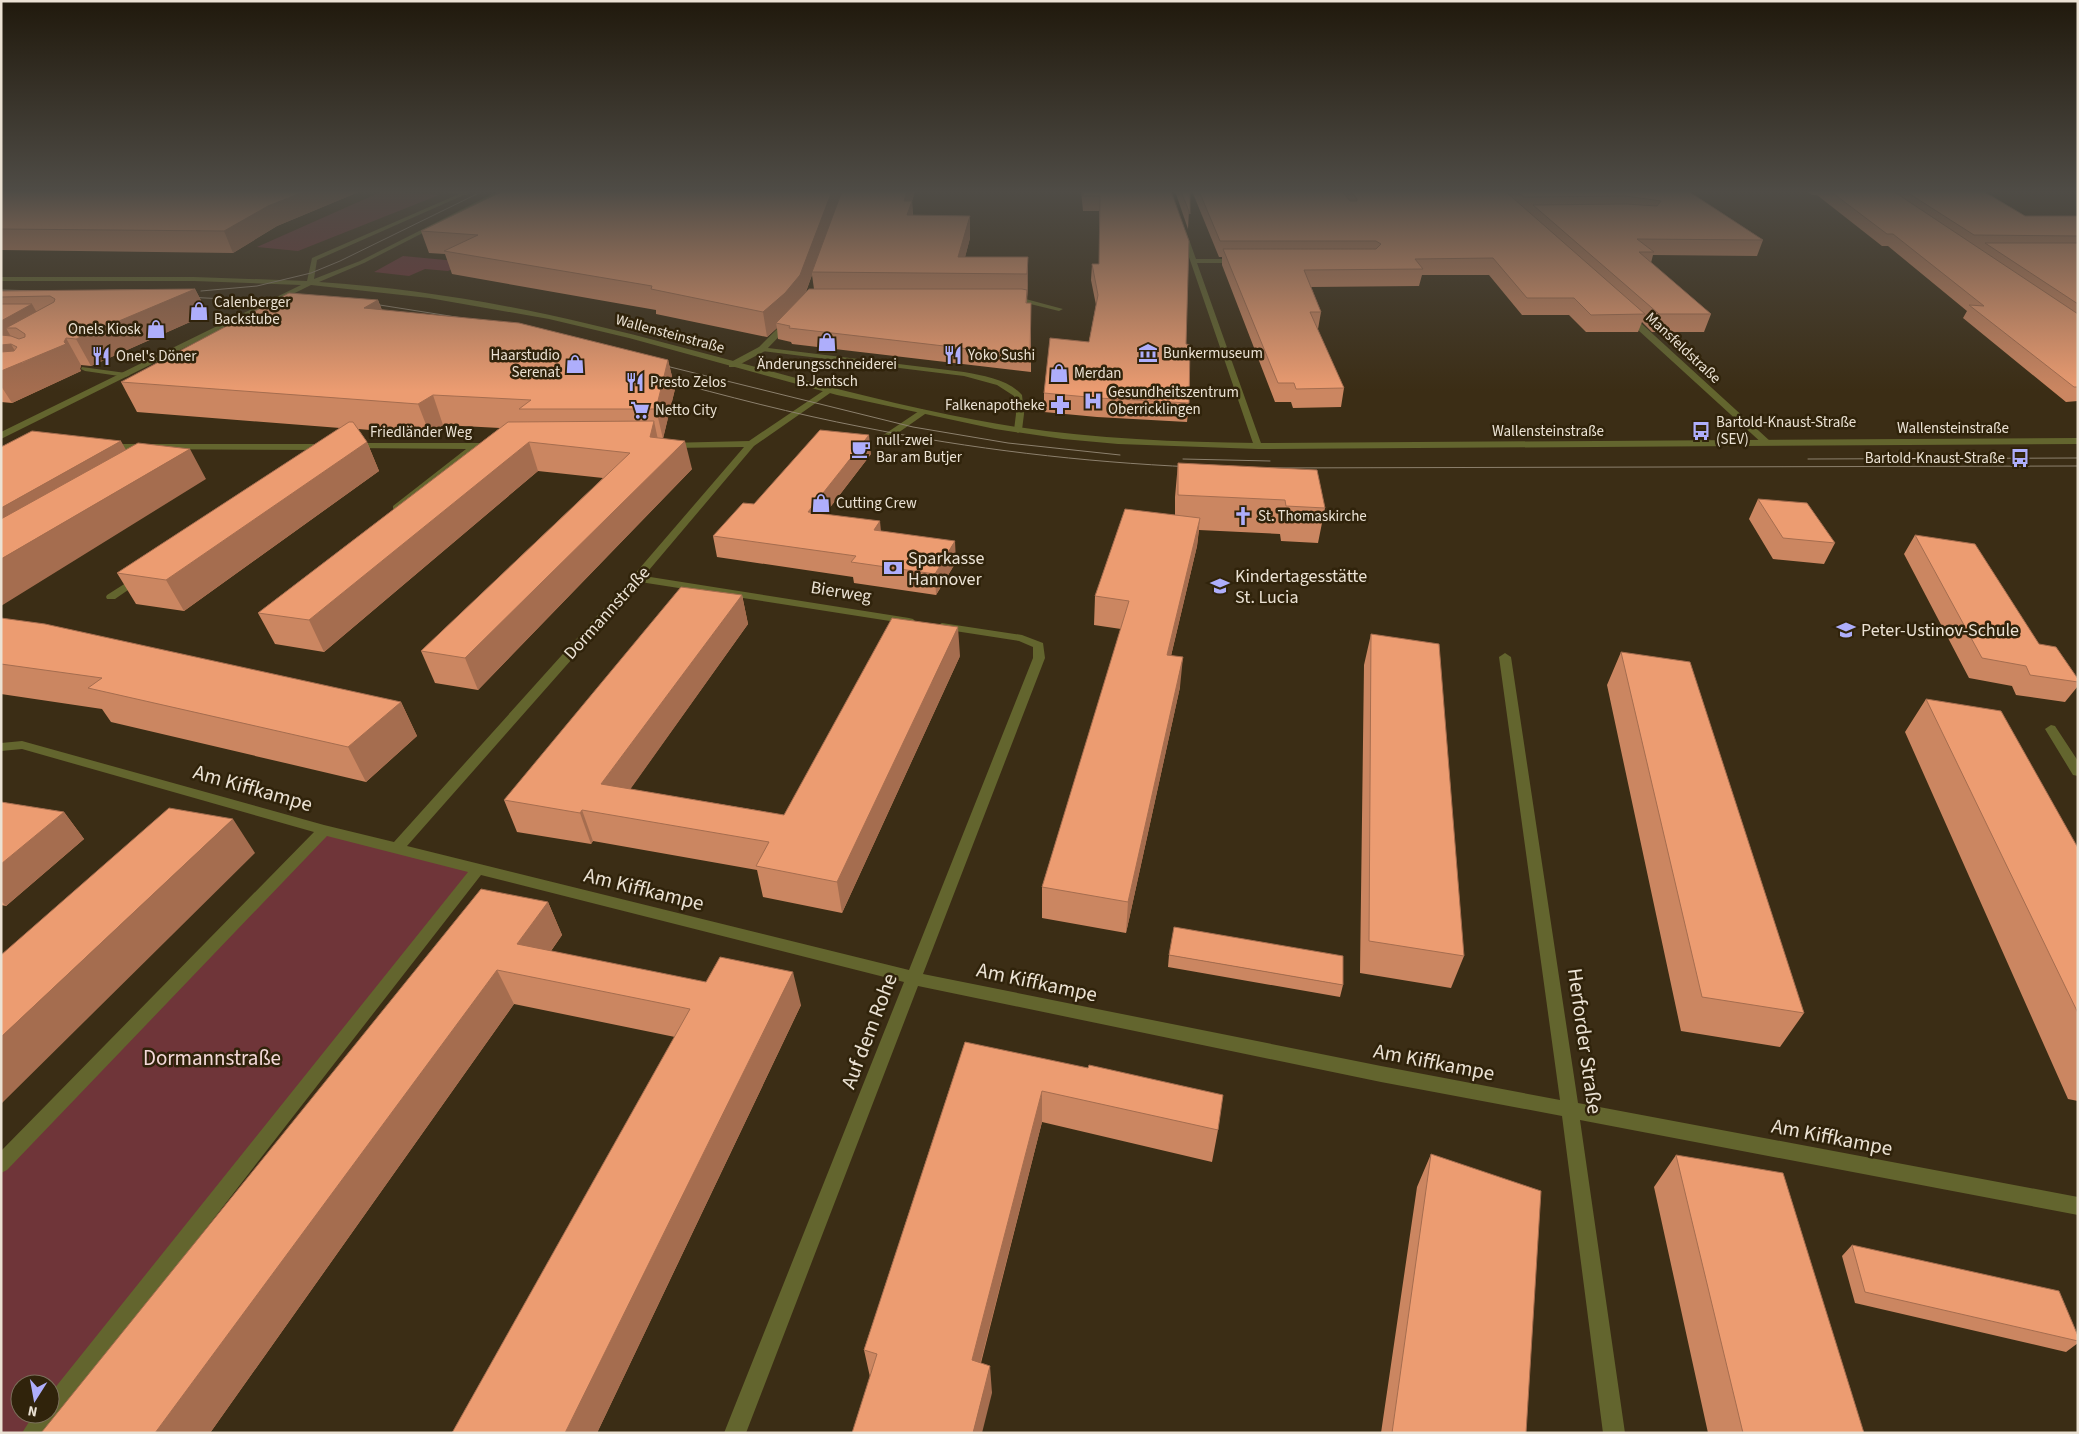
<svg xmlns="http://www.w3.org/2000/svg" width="2079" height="1434" font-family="'Source Sans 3',sans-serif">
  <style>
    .green { fill: #6f3539 }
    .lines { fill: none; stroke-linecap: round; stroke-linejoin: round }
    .service { fill: #63652e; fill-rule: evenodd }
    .minor { fill: #63652e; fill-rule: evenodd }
    .tertiary { fill: #63652e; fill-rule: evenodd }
    .tram { stroke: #8c806d; stroke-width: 1 }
    .wall { fill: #cb8661; fill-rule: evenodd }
    .shaded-wall { fill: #a56d4f }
    .building { fill: #ec9c71; stroke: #a56d4f }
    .labels { text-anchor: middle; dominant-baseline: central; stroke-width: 5; stroke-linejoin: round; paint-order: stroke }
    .far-poi-label { font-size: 15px; fill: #ebe2d4; stroke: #30230b; text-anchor: start }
    .far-street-label { font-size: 15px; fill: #ebe2d4; stroke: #30230b }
    .poi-label { font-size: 18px; fill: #ebe2d4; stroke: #30230b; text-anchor: start }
    .street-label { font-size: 18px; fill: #ebe2d4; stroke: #30230b }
    .near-street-label { font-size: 21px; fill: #ebe2d4; stroke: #30230b }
    .near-park-label { font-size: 21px; fill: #f3d9d9; stroke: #30230b }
  </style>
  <rect width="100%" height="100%" fill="#3b2d15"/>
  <path class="green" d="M383,191L439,195L298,251L257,247Z
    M403,256L467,262L448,271L425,269L409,276L374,272Z
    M324,830L478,869L50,1411V1384H20V1414H47L33,1433H1V1164Z"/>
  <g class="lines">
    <path class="service" d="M759,347L964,372C984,376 1008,379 1022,395L1024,414L1022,430L1018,433L1014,430L1016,414L1014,396L997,385L964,376L762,351L758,349Z
      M82,367L126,373L130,375L126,377L85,371L81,369Z
      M922,409L926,412L925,414L885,442H879V438Z"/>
    <path class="minor" d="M436,191H458L469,193L466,195Z
      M1183,229L1186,231L1196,259H1239L1242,261L1239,263H1197L1262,446L1261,448L1258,449L1254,446L1180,231Z
      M1010,298H1022L1063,309L1059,311L1022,302L1008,301L1006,300Z
      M1626,315H1632L1770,441V445H1764L1626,319Z
      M786,320L793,322L765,351L735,367H729V363L759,347Z
      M826,389L833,391L754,446L644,576L909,618L913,619L915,621L913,623L909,624L640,582L407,846L909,970L1033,658V647L1019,641L942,629L936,626L942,623L1022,635L1043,643L1045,658L923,974L1381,1066L1560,1100L1499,657L1505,653L1511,657L1578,1103L2078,1197V1215L1580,1120L1625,1433H1603L1562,1116L1381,1082L918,986L746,1433H724L904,982L481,875L47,1433H22L34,1414H50V1394L468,872L327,836L7,1170L1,1173V1151L314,832L22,749L1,751V743L22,741L324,825L394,842L633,576L744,447L669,448L665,445L666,443L749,441Z
      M354,443H492L496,446L492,449H477L396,511L393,510V506L466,449L351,448L350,446Z
      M109,444H327L331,447L327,450L106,449L105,447Z
      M140,574L144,575L145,577L144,579L115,599H107L106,597L107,595Z
      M2051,725L2055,726L2078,761V776L2073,775L2045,729Z"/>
    <path class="tertiary" d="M466,191H473L317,260L314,279L360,261L498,191H505L364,263L319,282C410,288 501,303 589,324C719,354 845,396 976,420C1070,438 1163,442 1258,443L2078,438V444L1258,449L1118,444L1063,439L995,429L837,395L629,338L549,319L429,298L311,285L1,439V432L301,285L194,281H1V277H194L307,281L312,258Z"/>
    <path class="tram" d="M1,290L40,291
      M201,291L257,286L311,273L340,261L483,191
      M185,297L287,302
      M367,303L475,320
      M658,364L913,427L1008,443L1120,455
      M659,378C726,396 794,414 862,427C971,449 1082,462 1193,467
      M1183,459L1270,461
      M1808,459L2078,458
      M1260,468L2078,466"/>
  </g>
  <path class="wall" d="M1,191H361L277,226L233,253L1,250Z
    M915,191L912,201L913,215L970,238L965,257H1028V281L1027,303H1031V372L792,344L791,342L778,339L777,328L767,337L656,314V310L452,274L445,254L429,253L421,231ZM812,275L814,289L806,292Z
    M1081,191H1171L1186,344L1189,403L1187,422L1097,417L1044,412V393L1089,342L1096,305L1091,280L1092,264H1099V211H1083Z
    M1175,191H1190L1188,229Z
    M1192,191H1688L1763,240L1757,256L1653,255L1651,263L1711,314L1704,332H1652L1642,322L1638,332H1586L1569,315H1522L1489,275H1422L1419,286L1311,287L1321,312L1318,329H1317L1344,388L1341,407L1293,408L1291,402H1275L1222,265V257H1219Z
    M1807,191H1983L2025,216H2078V401L2066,402L1963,318L1967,311L1888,246H1882L1817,195H1812Z
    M195,289L208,314L91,366L81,365L80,369L81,371L12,403L1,402V291Z
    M378,300L382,310L668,360L675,389L663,438L692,469L478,690L435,683L421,651L603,478L538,471L324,652L275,644L258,613L500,428L443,425L430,435L358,429L367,442L379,471L184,611L136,604L117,573L340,428L137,412L121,382Z
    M871,454L825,514L881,531L956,562L936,595L854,583L853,577L717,557L713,536L754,504Z
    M1178,463L1325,508L1318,543L1281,541L1280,534L1199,530L1197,546L1171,656L1180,687L1126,933L1042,918V887L1121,629L1094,625L1095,596L1175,515V497Z
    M1758,499L1835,543L1824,564L1773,559L1749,519Z
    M1915,535L2078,679V686L2065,702L2016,695L2012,686L1969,678L1904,554Z
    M742,595L748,624L630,789L784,815L960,656L842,913L763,897L757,870L593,841L591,844L517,832L504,800Z
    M1,618L401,702L417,736L366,782L111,722L102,709L1,694Z
    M1371,634L1464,956L1451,988L1360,973L1364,665Z
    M1621,652L1804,1013L1780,1047L1681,1031L1607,685Z
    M1926,699L2078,848V1101L2068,1099L1905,732Z
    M1,802L64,812L84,839L6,906L1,905Z
    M548,902L562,935L551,951L801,1005L597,1433H452L675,1037L514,1004L210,1433H41Z
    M1169,955L1343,985L1340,997L1168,967Z
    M965,1042L1218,1130L1212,1162L1042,1122L981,1363L992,1393L870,1377L864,1350Z
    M1431,1154L1526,1433H1381L1417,1187Z
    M1676,1155L1864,1433H1708L1654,1187Z
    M1852,1245L2078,1336V1343L2066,1352L1855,1303L1842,1256Z"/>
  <path class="shaded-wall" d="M306,191H361L277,226L233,253L224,231L268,206Z
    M832,191H842L812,272V275L803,299L776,323L777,328L767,337L763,312Z
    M907,191H915L912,201L913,222L909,237L904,201Z
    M970,216V238L961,273L958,257Z
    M1028,257V281L1027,297V274Z
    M195,289L208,314L91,366L76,339Z
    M378,300L388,327L364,308Z
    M32,304L47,330L25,334L16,328H6L17,347L11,344L22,363L64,342L66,338L81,365L80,369L81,371L12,403L1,386V321Z
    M668,360L675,389L663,439L656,409Z
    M433,395L443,425L430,435L418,404Z
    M654,421L660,449L650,437Z
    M869,435L871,454L811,532L808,512Z
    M121,441L138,471L1,552V508Z
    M685,441L692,469L478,690L465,658Z
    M367,442L379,471L184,611L166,580Z
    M529,442L538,471L324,652L309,620Z
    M190,449L206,479L1,606V559Z
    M1200,518L1197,546L1164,685L1167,655Z
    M880,521L882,542L874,530Z
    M955,541L956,562L936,595L935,574Z
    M742,595L748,624L612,815L601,784Z
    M958,627L960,656L842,913L837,882Z
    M1183,657L1180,687L1126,933L1128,902Z
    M401,702L417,736L366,782L348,747Z
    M582,810L593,841L591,844L580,813Z
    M64,812L84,839L6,906L1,901V864Z
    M233,819L255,853L1,1104V1037Z
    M548,902L562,935L532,978L517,944Z
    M497,970L514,1004L210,1433H155Z
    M793,972L801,1005L597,1433H565Z
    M1042,1091V1122L974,1388L972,1360Z
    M990,1366L992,1393L982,1433H973Z"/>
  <path class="building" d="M1,191H306L268,206L224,231L1,229Z
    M503,191H832L800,275L785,293L763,312L651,289L652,286L444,251L478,235L421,231Z
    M842,191H907L904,201H912L907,215L970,216L958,257H1028L1027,274L812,272Z
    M1083,191H1171L1189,241L1186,344L1190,345L1189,403L1098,398L1044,393L1050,338L1089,342L1098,295L1092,264H1099L1100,196H1083Z
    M1181,191H1190V214Z
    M1199,191H1342L1350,201H1357V199L1351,191H1505L1645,314L1591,315L1574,298H1527L1493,258L1415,259L1423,269L1304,270L1321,312H1310L1344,388L1296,389L1294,383H1278L1223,249H1376L1381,244L1376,241H1220Z
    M1516,191H1688L1763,240L1637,239L1654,252H1639L1711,314H1659L1533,205L1626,204L1657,206L1661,201L1626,196L1524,197Z
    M1830,191H1893L2078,314V387H2074L1969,305L1984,306L1893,234H1887Z
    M1905,191H1983L2025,216H2078V236L1974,235Z
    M1985,243H2078V304Z
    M195,289L76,339L66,338L64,342L66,344L1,371V352L14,351L17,347L11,344L1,345V335L11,336L19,339L25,337V334L16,328H6L54,302L55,299L50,296L1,297V291Z
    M809,289H1022L1027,290L1026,303H1031L1030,356L789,328L790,326L776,323Z
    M289,293L378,300L364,308L519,323L668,360L656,409H519L531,400L433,395L418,404L121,382Z
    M1,304H32L1,321Z
    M654,421L650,437L685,441L465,658L421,651L630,453L529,442L309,620L258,613L508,422Z
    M349,422H353L367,442L166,580L117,573Z
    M820,430L869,435L808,512L880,521L874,530L955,541L935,574L851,562L856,556L713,536L743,503L754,504Z
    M32,431L121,441L1,508V447Z
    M138,443L190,449L1,559V519Z
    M1178,463L1317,470L1325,508L1286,506L1285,500L1178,495Z
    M1758,499L1807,503L1835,543L1783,538Z
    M1125,509L1200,518L1167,655L1183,657L1128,902L1042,887L1129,601L1095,596Z
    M1915,535L1975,544L2039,644L2056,647L2078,679V682L2030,675L2026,666L1982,658Z
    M681,587L742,595L601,784L784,815L892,618L958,627L837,882L756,866L769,842L582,810L580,813L504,800Z
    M1,618L45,624L401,702L348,747L88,688L102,678L1,664Z
    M1371,634L1439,644L1464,956L1369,941Z
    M1621,652L1690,662L1804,1013L1702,997Z
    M1926,699L2001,711L2078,848V1013Z
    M1,802L64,812L1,864Z
    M169,808L233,819L1,1037V955Z
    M481,889L548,902L517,944L706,982L720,957L793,972L565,1433H452L690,1009L497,970L155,1433H41Z
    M1174,927L1343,956V985L1169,955Z
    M965,1042L1088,1068L1089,1065L1223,1095L1218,1130L1042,1091L972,1360L990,1366L973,1433H852L877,1354L864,1350Z
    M1431,1154L1541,1191L1526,1433H1392Z
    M1676,1155L1783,1173L1864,1433H1743Z
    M1852,1245L2059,1291L2078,1336V1341L1865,1292Z"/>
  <linearGradient id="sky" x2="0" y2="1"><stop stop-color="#20190c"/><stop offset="0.49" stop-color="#4f4c46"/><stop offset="1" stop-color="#4f4c46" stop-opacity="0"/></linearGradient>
  <rect width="2079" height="391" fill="url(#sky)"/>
  <defs>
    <g id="shop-bare" transform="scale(1.5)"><path d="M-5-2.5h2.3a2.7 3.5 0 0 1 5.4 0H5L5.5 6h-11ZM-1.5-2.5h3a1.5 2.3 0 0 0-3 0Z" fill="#aeaefb" stroke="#30230b" stroke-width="2.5" paint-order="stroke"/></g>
    <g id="museum-bare" transform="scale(1.5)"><path d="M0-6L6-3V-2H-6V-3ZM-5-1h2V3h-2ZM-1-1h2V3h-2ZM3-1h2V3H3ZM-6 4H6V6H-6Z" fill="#aeaefb" stroke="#30230b" stroke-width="2.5" paint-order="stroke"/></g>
    <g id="restaurant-bare" transform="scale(1.5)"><path d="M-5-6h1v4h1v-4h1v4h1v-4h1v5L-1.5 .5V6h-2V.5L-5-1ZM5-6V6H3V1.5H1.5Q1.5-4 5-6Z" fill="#aeaefb" stroke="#30230b" stroke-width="2.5" paint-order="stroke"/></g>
    <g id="hospital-bare" transform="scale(1.5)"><path d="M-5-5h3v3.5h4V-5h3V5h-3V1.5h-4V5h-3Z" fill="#aeaefb" stroke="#30230b" stroke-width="2.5" paint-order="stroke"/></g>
    <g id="pharmacy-bare" transform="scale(1.5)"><path d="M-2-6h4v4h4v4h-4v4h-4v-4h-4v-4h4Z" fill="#aeaefb" stroke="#30230b" stroke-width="2.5" paint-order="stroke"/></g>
    <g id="supermarket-bare" transform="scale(1.5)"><path d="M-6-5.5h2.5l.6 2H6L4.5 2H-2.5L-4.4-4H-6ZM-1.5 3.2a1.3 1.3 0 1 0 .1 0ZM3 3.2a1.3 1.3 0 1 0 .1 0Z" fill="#aeaefb" stroke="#30230b" stroke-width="2.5" paint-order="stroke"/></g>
    <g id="bus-bare" transform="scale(1.5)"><path d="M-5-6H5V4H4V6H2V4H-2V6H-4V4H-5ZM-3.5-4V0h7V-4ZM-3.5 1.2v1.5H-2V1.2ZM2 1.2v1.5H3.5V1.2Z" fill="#aeaefb" stroke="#30230b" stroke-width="2.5" paint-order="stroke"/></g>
    <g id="cafe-bare" transform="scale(1.5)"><path d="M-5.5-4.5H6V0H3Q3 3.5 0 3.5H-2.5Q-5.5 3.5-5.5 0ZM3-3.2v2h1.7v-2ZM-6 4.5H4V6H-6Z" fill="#aeaefb" stroke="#30230b" stroke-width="2.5" paint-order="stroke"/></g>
    <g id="church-bare" transform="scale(1.5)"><path d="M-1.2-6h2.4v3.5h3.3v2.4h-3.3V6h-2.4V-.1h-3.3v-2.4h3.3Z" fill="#aeaefb" stroke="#30230b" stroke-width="2.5" paint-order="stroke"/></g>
    <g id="bank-bare" transform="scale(1.5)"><path d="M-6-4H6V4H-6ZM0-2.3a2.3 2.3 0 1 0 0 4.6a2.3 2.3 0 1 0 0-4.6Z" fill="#aeaefb" stroke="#30230b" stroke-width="2.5" paint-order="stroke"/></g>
    <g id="school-bare" transform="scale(1.5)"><path d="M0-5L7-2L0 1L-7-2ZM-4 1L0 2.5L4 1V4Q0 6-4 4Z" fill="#aeaefb" stroke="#30230b" stroke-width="2.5" paint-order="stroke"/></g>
  </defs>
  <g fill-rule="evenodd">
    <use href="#shop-bare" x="199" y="311"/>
    <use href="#shop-bare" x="156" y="329"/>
    <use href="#shop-bare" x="827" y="342"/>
    <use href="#museum-bare" x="1148" y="353"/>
    <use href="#restaurant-bare" x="953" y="355"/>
    <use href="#restaurant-bare" x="101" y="356"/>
    <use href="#shop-bare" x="575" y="364"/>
    <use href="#shop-bare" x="1059" y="373"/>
    <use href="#restaurant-bare" x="635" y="382"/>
    <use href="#hospital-bare" x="1093" y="401"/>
    <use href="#pharmacy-bare" x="1060" y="405"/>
    <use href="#supermarket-bare" x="640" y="410"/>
    <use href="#bus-bare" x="1701" y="431"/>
    <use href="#cafe-bare" x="861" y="449"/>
    <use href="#bus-bare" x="2020" y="458"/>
    <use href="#shop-bare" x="821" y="503"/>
    <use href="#church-bare" x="1243" y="516"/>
    <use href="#bank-bare" x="893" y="568"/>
    <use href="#school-bare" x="1220" y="586"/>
    <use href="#school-bare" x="1846" y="630"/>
  </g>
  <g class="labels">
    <g class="far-poi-label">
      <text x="214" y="302">Calenberger<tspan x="214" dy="17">Backstube</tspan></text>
      <text x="141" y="329" text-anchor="end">Onels Kiosk</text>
      <text x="1163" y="353">Bunkermuseum</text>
      <text x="560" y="355" text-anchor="end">Haarstudio<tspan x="560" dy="17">Serenat</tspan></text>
      <text x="968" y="355">Yoko Sushi</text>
      <text x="116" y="356">Onel's Döner</text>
      <text x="827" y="364" text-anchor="middle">Änderungsschneiderei<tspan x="827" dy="17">B.Jentsch</tspan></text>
      <text x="1074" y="373">Merdan</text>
      <text x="650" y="382">Presto Zelos</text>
      <text x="1108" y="392">Gesundheitszentrum<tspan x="1108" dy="17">Oberricklingen</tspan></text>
      <text x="1045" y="405" text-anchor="end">Falkenapotheke</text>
      <text x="655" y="410">Netto City</text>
      <text x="1716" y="422">Bartold-Knaust-Straße<tspan x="1716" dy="17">(SEV)</tspan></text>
      <text x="876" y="440">null-zwei<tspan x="876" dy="17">Bar am Butjer</tspan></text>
      <text x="2005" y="458" text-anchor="end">Bartold-Knaust-Straße</text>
      <text x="836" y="503">Cutting Crew</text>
      <text x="1258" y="516">St. Thomaskirche</text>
    </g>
    <g class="far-street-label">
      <text transform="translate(670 334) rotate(15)">Wallensteinstraße</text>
      <text transform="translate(1683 348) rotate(43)">Mansfeldstraße</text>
      <text x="1953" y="428">Wallensteinstraße</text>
      <text x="1548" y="431">Wallensteinstraße</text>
      <text x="421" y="432">Friedländer Weg</text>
    </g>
    <g class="poi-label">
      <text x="908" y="558">Sparkasse<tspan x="908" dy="21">Hannover</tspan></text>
      <text x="1235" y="576">Kindertagesstätte<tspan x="1235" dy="21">St. Lucia</tspan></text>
      <text x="1861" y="630">Peter-Ustinov-Schule</text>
    </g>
    <g class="street-label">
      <text transform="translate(841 592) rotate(9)">Bierweg</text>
      <text transform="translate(607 613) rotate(-48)">Dormannstraße</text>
    </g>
    <g class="near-street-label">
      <text transform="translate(253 788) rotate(16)">Am Kiffkampe</text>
      <text transform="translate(644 889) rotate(14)">Am Kiffkampe</text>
      <text transform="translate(1037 982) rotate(12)">Am Kiffkampe</text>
      <text transform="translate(869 1031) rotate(-69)">Auf dem Rohe</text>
      <text transform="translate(1585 1041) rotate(82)">Herforder Straße</text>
      <text transform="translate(1434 1062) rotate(11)">Am Kiffkampe</text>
      <text transform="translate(1832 1137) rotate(11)">Am Kiffkampe</text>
    </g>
    <g class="near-park-label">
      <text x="212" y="1058">Dormannstraße</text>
    </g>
  </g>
  <rect width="2079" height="1434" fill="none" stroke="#ebe2d4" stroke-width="5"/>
  <g transform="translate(35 1399) rotate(191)"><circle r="24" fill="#30230b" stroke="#7b6f5b"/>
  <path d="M0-4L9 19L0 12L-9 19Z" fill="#aeaefb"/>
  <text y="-8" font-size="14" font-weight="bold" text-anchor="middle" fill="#ebe2d4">N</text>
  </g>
</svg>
